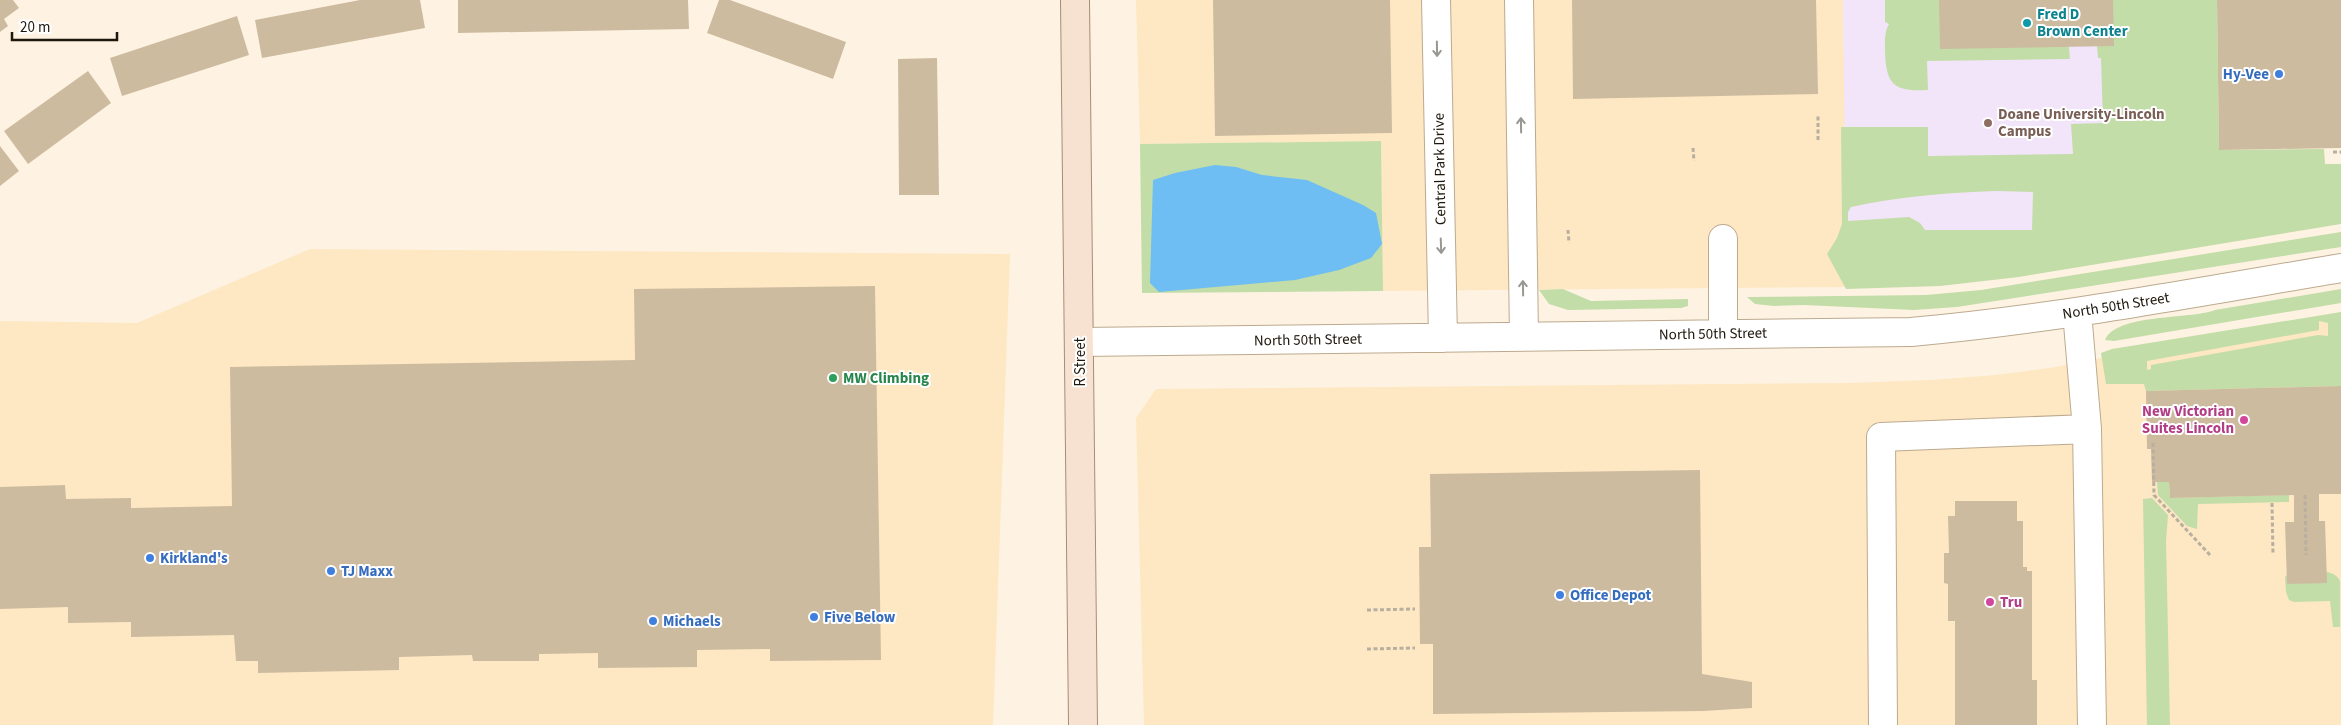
<svg xmlns="http://www.w3.org/2000/svg" width="2341" height="725" font-family="'Source Sans 3',sans-serif">
  <style>
    .built { fill: #fee7c3 }
    .education { fill: #f3e5f9 }
    .green { fill: #c2dda8; fill-rule: evenodd }
    .water { fill: #6ebdf3 }
    .building { fill: #cdbb9f }
    .lines { fill: none; stroke-linecap: round; stroke-linejoin: round }
    .minor-casing { stroke: #bcaa8f; stroke-width: 30 }
    .major-casing { stroke: #a78d77; stroke-width: 30 }
    .path { stroke: #b8afa0; stroke-width: 3; stroke-dasharray: 4 2.5; stroke-linecap: butt }
    .minor { stroke: #fff; stroke-width: 28 }
    .major { stroke: #f7e1d0; stroke-width: 28 }
    .oneway { stroke: #999792 }
    .culture-dot { fill: #0f9aa8; stroke: #fff; stroke-width: 2 }
    .shop-dot { fill: #3f7fe0; stroke: #fff; stroke-width: 2 }
    .education-dot { fill: #8d6e63; stroke: #fff; stroke-width: 2 }
    .leisure-dot { fill: #2e9e5b; stroke: #fff; stroke-width: 2 }
    .hotel-dot { fill: #d1479c; stroke: #fff; stroke-width: 2 }
    .labels { text-anchor: middle; dominant-baseline: central; stroke-width: 4; stroke-linejoin: round; paint-order: stroke }
    .culture-label { font-size: 15px; font-weight: bold; fill: #0d838f; stroke: #fff; text-anchor: start }
    .shop-label { font-size: 15px; font-weight: bold; fill: #366cbe; stroke: #fff; text-anchor: start }
    .education-label { font-size: 15px; font-weight: bold; fill: #785e54; stroke: #fff; text-anchor: start }
    .street-label { font-size: 15px; fill: #1d170c; stroke: #fff }
    .leisure-label { font-size: 15px; font-weight: bold; fill: #27864d; stroke: #fff; text-anchor: start }
    .hotel-label { font-size: 15px; font-weight: bold; fill: #b23c85; stroke: #fff; text-anchor: end }
  </style>
  <rect width="100%" height="100%" fill="#fef3e2"/>
  <path class="built" d="M1136,0H1843L1848,287L1383,291L1381,141L1140,144Z
    M310,249L1010,254L993,725H0V321L137,323Z
    M2341,318V725H1144L1136,418L1156,389L1850,383L1931,380L1996,375L2056,367L2130,352Z"/>
  <path class="education" d="M1843,0H2129L2132,246L1846,259Z"/>
  <path class="green" d="M1885,0H1939L2069,47L2070,59L1927,61L1928,90C1893,92 1886,84 1885,51C1885,41 1884,33 1889,24L1885,22Z
    M2113,0H2217L2219,150L2324,149L2325,164H2341V224L2019,277L1940,286L1846,289L1827,254L1837,238L1842,224L1841,127H1928V156L2073,154L2071,124L2103,123L2101,58H2098L2097,46ZM1996,191L2033,192L2032,230H1925L1920,223L1909,217L1848,221V212L1851,207C1900,196 1946,193 1996,191Z
    M1381,141L1383,291L1142,293L1140,144Z
    M2341,232V247L1957,307L1914,310L1804,305L1774,306L1755,304L1747,297L1926,295L1981,290Z
    M1563,289L1591,301L1688,299V306L1681,308L1568,310L1549,304L1539,290Z
    M2341,289V303L2114,341L2105,340C2117,313 2188,320 2215,310Z
    M2341,312V386L2146,391L2144,384H2106L2101,353L2112,349ZM2319,321L2328,323V336L2318,335L2151,365V369L2147,370V361L2319,330Z
    M2157,482H2169L2170,498L2289,495V502L2198,504L2197,529L2187,526L2158,495Z
    M2152,498L2168,515L2166,541L2170,725H2147L2143,499Z
    M2290,572C2305,572 2333,566 2340,581V627H2333L2330,601L2294,602L2289,600L2286,592L2285,577Z"/>
  <path class="water" d="M1215,165L1236,167L1262,175L1307,180L1363,205L1376,213L1382,244L1371,258L1339,270L1295,280L1159,292L1150,283L1153,180L1175,173Z"/>
  <path class="building" d="M0,0H13L19,8L4,19L8,26L0,32Z
    M360,0H420L425,28L262,58L255,20Z
    M458,0H688L689,29L458,33Z
    M719,0H730L846,42L833,79L707,33Z
    M1213,0H1390L1392,133L1215,136Z
    M1572,0H1816L1818,94L1573,99Z
    M1939,0H2113L2114,46L1940,49Z
    M2217,0H2341V148L2219,150Z
    M237,16L249,55L122,96L110,58Z
    M937,58L939,195H899L898,59Z
    M88,71L111,103L28,164L4,131Z
    M0,146L19,171L0,186Z
    M875,286L881,660L770,661V649L697,650V667L598,668V653L539,654V661H473L472,655L399,657V670L258,673V661H236L234,635L131,637V622L68,623V607L0,609V487L65,485L66,499L131,498V508L232,506L230,367L635,360L634,289Z
    M2341,386V494H2319V521H2325L2327,583L2287,584L2285,522H2294V495L2170,498L2169,482H2152L2151,449H2147L2146,391Z
    M1700,470L1702,674L1752,682V708L1703,711L1433,714V644H1420L1419,547H1431L1430,474Z
    M1955,501H2017V521H2023V567H2027V571H2032V680H2037V725H1955V621H1948V584L1944,583V553H1949L1948,516H1955Z"/>
  <g class="lines">
    <g class="minor-casing">
      <path id="minor" d="M1436,0L1443,338
        M1519,0L1524,336
        M1723,239V334
        M2077,312L2087,429L2092,725
        M1080,342L1911,332C2056,319 2198,292 2341,268
        M1883,725L1881,437L2087,429"/>
    </g>
    <g class="major-casing">
      <path id="major" d="M1075,0L1083,725"/>
    </g>
    <path class="path" d="M1818,140V114
      M1693,148L1694,161
      M2333,152H2341
      M1568,230L1569,243
      M2153,443L2154,495L2211,556
      M2305,495L2306,555
      M2272,503L2273,555
      M1367,610L1415,609
      M1367,649L1415,648"/>
    <use href="#minor" class="minor"/>
    <use href="#major" class="major"/>
  </g>
  <defs><path id="oneway-shaft" d="M-6 0H5M1.5-3L5.5 0L1.5 3" fill="none" stroke-width="1.6" stroke-linecap="round" stroke-linejoin="round" transform="scale(1.25)"/></defs>
  <g class="oneway">
    <use href="#oneway-shaft" transform="translate(1437 49) rotate(89)"/>
    <use href="#oneway-shaft" transform="translate(1521 125) rotate(-91)"/>
    <use href="#oneway-shaft" transform="translate(1441 246) rotate(88)"/>
    <use href="#oneway-shaft" transform="translate(1523 288) rotate(-91)"/>
  </g>
  <circle class="culture-dot" cx="2027" cy="23" r="5"/>
  <g class="shop-dot">
    <circle cx="2279" cy="74" r="5"/>
    <circle cx="150" cy="558" r="5"/>
    <circle cx="331" cy="571" r="5"/>
    <circle cx="1560" cy="595" r="5"/>
    <circle cx="814" cy="617" r="5"/>
    <circle cx="653" cy="621" r="5"/>
  </g>
  <circle class="education-dot" cx="1988" cy="123" r="5"/>
  <circle class="leisure-dot" cx="833" cy="378" r="5"/>
  <g class="hotel-dot">
    <circle cx="2244" cy="420" r="5"/>
    <circle cx="1990" cy="602" r="5"/>
  </g>
  <g class="labels">
    <g class="culture-label">
      <text x="2037" y="14">Fred D<tspan x="2037" dy="17">Brown Center</tspan></text>
    </g>
    <g class="shop-label">
      <text x="2269" y="74" text-anchor="end">Hy-Vee</text>
      <text x="160" y="558">Kirkland's</text>
      <text x="341" y="571">TJ Maxx</text>
      <text x="1570" y="595">Office Depot</text>
      <text x="824" y="617">Five Below</text>
      <text x="663" y="621">Michaels</text>
    </g>
    <g class="education-label">
      <text x="1998" y="114">Doane University-Lincoln<tspan x="1998" dy="17">Campus</tspan></text>
    </g>
    <g class="street-label">
      <text transform="translate(1440 169) rotate(-91)">Central Park Drive</text>
      <text transform="translate(2116 306) rotate(-9)">North 50th Street</text>
      <text transform="translate(1713 334) rotate(-1)">North 50th Street</text>
      <text transform="translate(1308 340) rotate(-1)">North 50th Street</text>
      <text transform="translate(1080 362) rotate(-90)">R Street</text>
    </g>
    <g class="leisure-label">
      <text x="843" y="378">MW Climbing</text>
    </g>
    <g class="hotel-label">
      <text x="2234" y="411">New Victorian<tspan x="2234" dy="17">Suites Lincoln</tspan></text>
      <text x="2000" y="602" text-anchor="start">Tru</text>
    </g>
  </g>
  <path d="M12 32v8h105v-8" fill="none" stroke="#1d170c" stroke-width="2.5"/>
  <text x="20" y="32" font-size="15" fill="#1d170c" stroke="#ffffff" stroke-width="4" paint-order="stroke">20 m</text>
</svg>
